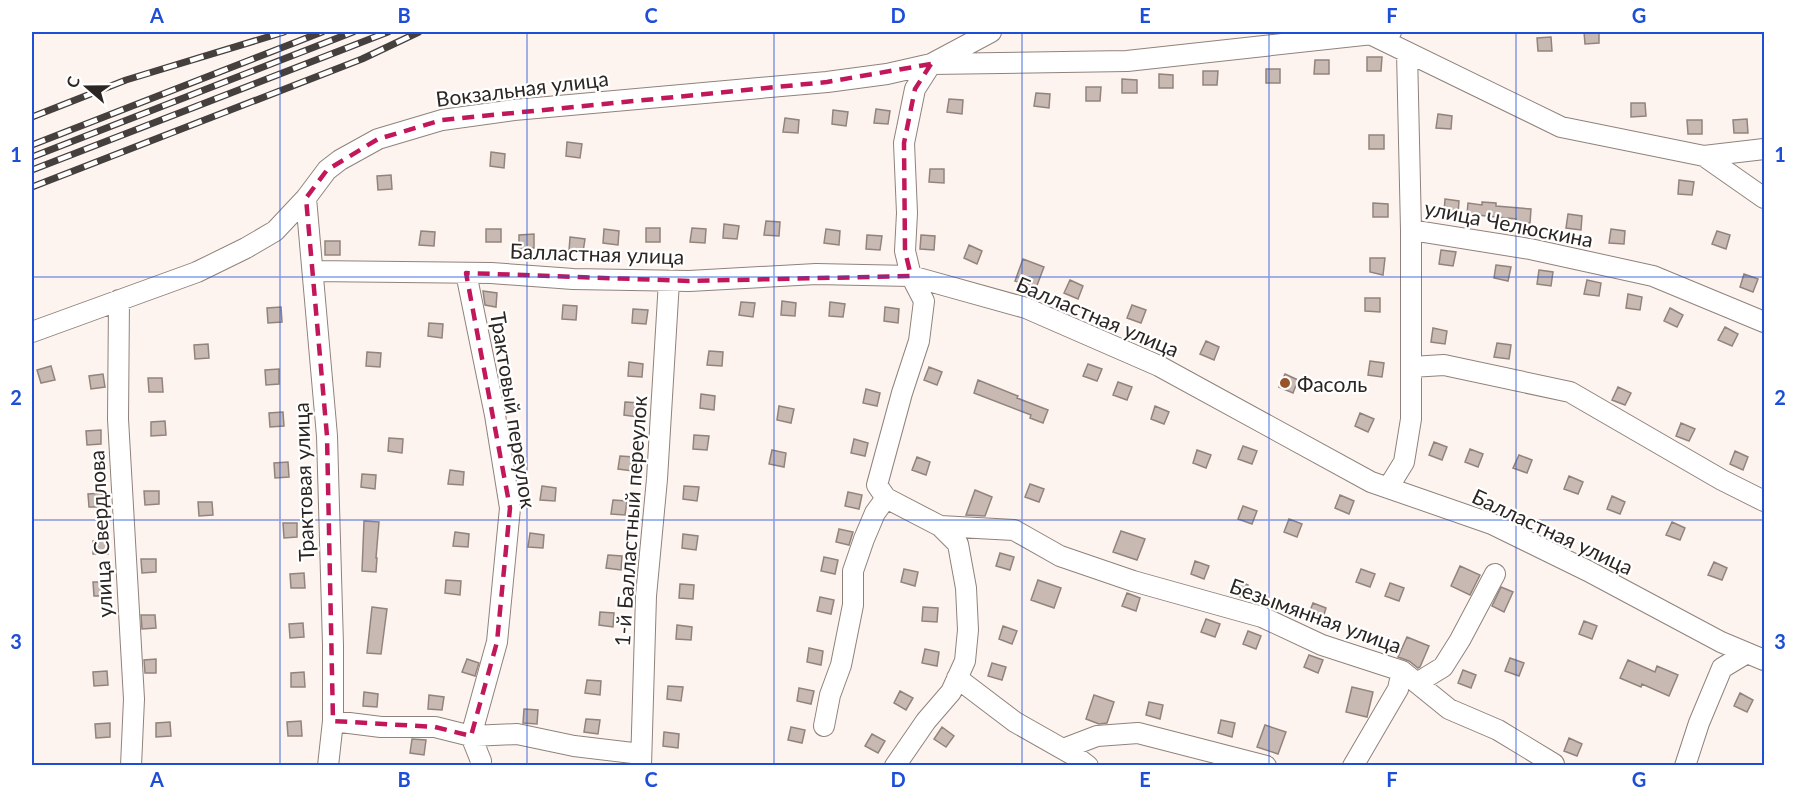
<svg xmlns="http://www.w3.org/2000/svg" width="1796" height="797" font-family="Lato,sans-serif">
  <style>
    .building { fill: #c8b9b2; stroke: #92847d; stroke-width: 1.5 }
    .lines { fill: none; stroke-linecap: round; stroke-linejoin: round }
    .minor-casing { stroke: #90827b; stroke-width: 22 }
    .minor { stroke: #fff; stroke-width: 20 }
    .rail-casing { stroke: #45403d; stroke-width: 7 }
    .rail { stroke: #fff; stroke-width: 4.5; stroke-dasharray: 14; stroke-linecap: butt }
    .marked { fill: none; stroke: #c2185b; stroke-width: 4.5; stroke-dasharray: 12 8; stroke-linejoin: round }
    .grid { fill: none; stroke: #1d4ed8; stroke-width: 1.5; stroke-opacity: 0.55 }
    .poi-dot { fill: #985329; stroke: #fff; stroke-width: 2 }
    .labels { text-anchor: middle; dominant-baseline: central; stroke-width: 4.5; stroke-linejoin: round; paint-order: stroke }
    .street-label { font-size: 21px; fill: #2b2623; stroke: #fff }
    .poi-label { font-size: 21px; fill: #2b2623; stroke: #fff; text-anchor: start }
    .neatline { fill: none; stroke: #1d4ed8; stroke-width: 2 }
    .grid-label { font-size: 20px; text-anchor: middle; font-weight: bold; fill: #1d4ed8 }
  </style>
  <rect width="100%" height="100%" fill="#fdf4ef"/>
  <path class="building" d="M1584,32H1599V43L1585,44Z
    M1551,37L1552,51H1538L1537,38Z
    M1367,57H1382L1381,71H1367Z
    M1315,60H1329V74H1314Z
    M1266,69H1280V83H1266Z
    M1203,71H1218L1217,85H1203Z
    M1159,74L1173,75V88H1159Z
    M1122,79L1137,80V93H1122Z
    M1086,87H1101L1100,101H1086Z
    M1036,93L1050,94L1049,108L1034,106Z
    M949,99L963,100L962,114L947,112Z
    M1631,103H1645L1646,116L1631,117Z
    M876,109L890,111L888,124L874,123Z
    M833,110L848,112L846,126L832,124Z
    M1438,114L1452,116L1451,129L1436,128Z
    M785,118L799,120L798,133L783,132Z
    M1747,119L1748,133H1734L1733,120Z
    M1687,120H1702V134H1688Z
    M1369,135H1384V149H1369Z
    M567,142L582,144L580,158L566,156Z
    M491,152L505,154L504,168L490,166Z
    M930,169H944V183L929,182Z
    M391,175L392,189L378,190L377,176Z
    M1679,180L1694,182L1692,195L1678,194Z
    M1445,199L1459,201L1458,214L1444,213Z
    M1482,202L1496,203V206L1531,209L1530,223L1516,222V219L1467,214L1468,203L1482,205Z
    M1373,203L1388,204V217H1373Z
    M1568,214L1582,216L1581,230L1566,228Z
    M766,221L780,222L779,236L764,235Z
    M724,224L739,226L737,239L723,238Z
    M646,228H660V242H646Z
    M692,228L706,229L705,243L690,242Z
    M486,229H501V242H486Z
    M604,229L619,231L618,245L603,243Z
    M826,229L840,231L839,245L824,243Z
    M1611,229L1625,231L1624,244L1609,243Z
    M421,231L435,232L434,246L419,245Z
    M1717,231L1730,235L1726,249L1712,244Z
    M534,234V248H519V235Z
    M867,235L882,236L880,250L866,249Z
    M921,235L935,236L934,250L920,249Z
    M570,237L585,239L583,252L569,251Z
    M325,241H340V255H325Z
    M969,245L982,251L977,264L964,258Z
    M1441,250L1456,252L1453,266L1439,264Z
    M1370,258H1385L1383,275L1370,272Z
    M1023,259L1044,267L1036,288L1015,281Z
    M1496,265L1511,267L1508,281L1494,278Z
    M1539,270L1553,272L1551,286L1537,284Z
    M1744,274L1758,279L1753,292L1740,287Z
    M1070,280L1083,286L1078,299L1064,293Z
    M1587,280L1601,283L1599,296L1584,294Z
    M483,291L497,293L496,307L485,305Z
    M1628,294L1642,297L1640,310L1626,308Z
    M1365,298H1380V312L1365,311Z
    M782,301L796,303L795,316L781,315Z
    M741,302L755,303L753,317L739,315Z
    M830,302L845,304L843,317L829,316Z
    M563,305L577,306L576,320L562,319Z
    M1132,305L1146,310L1141,323L1127,318Z
    M281,307L282,322L268,323L267,308Z
    M885,307L899,309L898,323L884,321Z
    M1670,308L1683,315L1677,327L1664,321Z
    M633,309L648,310L646,324L632,323Z
    M429,323L443,324L442,338L428,336Z
    M1725,327L1738,334L1732,346L1718,340Z
    M1433,328L1447,331L1445,344L1431,342Z
    M1206,341L1219,347L1214,360L1200,354Z
    M1497,343L1511,345L1509,359L1494,357Z
    M208,344L209,358L195,359L194,345Z
    M709,351L723,352L722,366L707,365Z
    M367,352L381,353L380,367L366,366Z
    M1370,361L1384,363L1382,377L1368,375Z
    M629,362L643,364L642,377L628,376Z
    M1088,364L1102,369L1097,381L1083,376Z
    M51,366L55,380L41,383L37,370Z
    M929,367L942,372L937,385L924,380Z
    M279,369V384L266,385L265,370Z
    M103,374L105,387L91,389L89,376Z
    M1285,374L1298,380L1293,393L1279,387Z
    M148,378H162L163,392H149Z
    M978,380L1018,396L1017,398L1048,410L1043,423L1030,418L1031,415L974,393Z
    M1118,382L1132,387L1127,400L1113,395Z
    M1618,387L1631,393L1625,405L1612,400Z
    M866,389L880,393L877,406L863,403Z
    M701,394L715,396L714,410L700,408Z
    M625,402L640,403L638,417L624,415Z
    M779,406L794,409L791,423L777,420Z
    M1155,406L1169,412L1164,424L1151,419Z
    M283,412L284,426L270,427L269,413Z
    M1360,413L1374,419L1368,432L1355,426Z
    M165,421L166,435L151,436V422Z
    M1681,423L1695,429L1689,441L1676,436Z
    M101,430V444L87,445L86,431Z
    M694,435L709,436L707,450L693,449Z
    M389,438L403,439L402,453L388,451Z
    M854,439L868,443L865,456L851,453Z
    M1434,442L1447,447L1442,460L1429,455Z
    M1243,446L1257,451L1252,464L1238,459Z
    M1470,449L1483,454L1478,467L1465,462Z
    M772,450L786,453L784,467L769,464Z
    M1197,450L1211,455L1206,468L1193,463Z
    M1735,451L1748,457L1743,470L1730,464Z
    M1519,455L1532,460L1527,473L1513,468Z
    M620,456L634,457L633,471L618,469Z
    M917,457L930,462L926,475L912,470Z
    M288,462L289,477L275,478L274,463Z
    M450,470L464,472L463,485L448,484Z
    M362,474L376,475L375,489L361,487Z
    M1569,476L1583,482L1578,494L1564,489Z
    M1030,484L1044,489L1039,502L1025,497Z
    M542,486L556,488L555,501L540,500Z
    M684,486L699,487L697,501L683,499Z
    M975,490L992,497L985,516L966,515Z
    M144,491H159V504L145,505Z
    M848,492L862,495L859,509L845,506Z
    M102,493L103,507H89L88,494Z
    M1340,495L1354,501L1349,514L1335,508Z
    M1612,496L1625,502L1620,514L1607,509Z
    M613,500L627,501L625,515L611,514Z
    M198,502H212L213,515L199,516Z
    M1243,506L1257,511L1252,524L1238,519Z
    M1289,519L1302,524L1297,537L1284,532Z
    M364,521L379,522L376,558H377L376,572L362,571Z
    M1672,522L1685,528L1680,540L1666,535Z
    M283,523H297V537L284,538Z
    M839,529L853,532L849,545L836,542Z
    M1121,531L1145,539L1137,560L1113,552Z
    M455,532L469,534L468,547L453,546Z
    M530,533L544,535L543,548L528,547Z
    M683,534L698,536L696,550L682,548Z
    M108,540V554H93V541Z
    M1000,553L1014,557L1010,570L996,566Z
    M608,555L622,556L621,570L606,568Z
    M824,557L838,560L835,574L821,571Z
    M141,559H156V572L142,573Z
    M1195,561L1209,566L1204,579L1191,574Z
    M1714,562L1727,568L1722,580L1708,575Z
    M1460,566L1480,575L1470,595L1451,586Z
    M904,569L918,572L915,586L901,582Z
    M1361,569L1375,574L1370,587L1356,582Z
    M304,573L305,588H291L290,574Z
    M446,580L461,581L460,595L445,593Z
    M1038,580L1061,588L1054,608L1031,600Z
    M1235,580L1248,585L1244,598L1230,593Z
    M93,582H108V596H94Z
    M1390,583L1404,588L1399,601L1385,596Z
    M680,584L694,585L693,599L679,598Z
    M1501,587L1513,592L1504,612L1492,606Z
    M1127,593L1140,598L1136,611L1122,606Z
    M820,597L834,600L831,614L817,611Z
    M1313,603L1326,608L1322,621L1308,616Z
    M372,607L387,609L381,654L367,653Z
    M923,607L938,608L937,622L922,621Z
    M600,612L614,613L613,627L599,625Z
    M141,615H155L156,628L142,629Z
    M1206,619L1220,624L1215,637L1201,632Z
    M1584,621L1597,626L1592,639L1579,634Z
    M303,623L304,637L290,638L289,624Z
    M677,625L692,627L691,640L676,639Z
    M1003,626L1017,631L1012,644L999,639Z
    M1248,631L1261,636L1256,649L1243,644Z
    M1407,637L1429,646L1420,667L1418,668L1409,661L1398,657Z
    M809,648L823,651L821,665L807,662Z
    M925,649L939,652L937,666L922,663Z
    M1309,655L1323,660L1318,673L1304,667Z
    M1510,658L1524,663L1519,676L1505,671Z
    M156,659V673H145L144,660Z
    M467,659L479,663L475,676L462,672Z
    M1628,660L1655,672L1657,666L1678,675L1669,696L1642,684L1641,687L1620,678Z
    M992,663L1006,667L1002,680L988,676Z
    M1463,670L1476,675L1471,688L1458,683Z
    M107,671L108,685L94,686L93,672Z
    M304,672L305,687H291V673Z
    M587,680L601,681L600,695L585,693Z
    M668,686L683,687L681,701L667,699Z
    M1352,687L1373,692L1367,717L1346,712Z
    M799,688L814,691L811,704L797,701Z
    M900,691L913,698L906,710L894,703Z
    M364,692L378,694L377,707L363,706Z
    M1740,693L1753,700L1747,712L1734,706Z
    M429,695L444,697L442,710L428,709Z
    M1094,695L1114,702L1107,723L1099,724L1086,719Z
    M1149,702L1163,705L1160,719L1146,715Z
    M524,709L538,710L537,724L523,723Z
    M586,719L600,720L598,734L584,732Z
    M1221,720L1235,723L1232,737L1218,733Z
    M301,721L302,736H288L287,722Z
    M170,722L171,736L156,737V723Z
    M110,723V737L96,738L95,724Z
    M1265,725L1286,732L1278,754L1257,747Z
    M791,727L805,730L802,743L788,740Z
    M942,727L954,736L946,747L934,739Z
    M664,732L679,734L678,748L663,746Z
    M872,734L885,741L878,753L865,746Z
    M1569,738L1582,744L1577,756L1564,751Z
    M412,739L426,740L424,755L410,753Z"/>
  <g class="lines">
    <g class="minor-casing">
      <path id="minor" d="M1370,34L1561,127L1704,156L1764,149
        M1407,52L1411,230L1530,249L1653,276L1764,322
        M1704,156L1764,198
        M306,198L327,436L333,645V721L328,766
        M313,271L491,273L573,279L689,281L816,274L911,276L1026,308L1159,366L1371,482L1492,524L1588,571L1721,642L1764,660
        M466,273L495,415L510,508L497,642L471,736L481,761L480,766
        M119,300L118,419L134,699L131,766
        M32,332L197,272L246,248L275,231L306,198L327,170L340,160L378,139L442,120L514,110L827,82L887,74L931,64L1127,61L1391,32
        M1411,367L1444,365L1570,392L1722,480L1764,501
        M1388,488L1404,462L1411,419V230
        M886,498L940,526L958,544L966,588L968,630L965,661L951,692L926,721L895,766
        M940,526L1014,530L1060,556L1133,581L1262,617L1322,645L1402,671L1449,709L1498,730L1554,764
        M957,678L1015,722L1075,756L1088,766
        M1417,683L1443,667L1460,640L1495,574
        M333,721L381,727H435L471,736L517,734L574,746L641,754
        M824,726L830,695L841,665L853,605V571L864,539L875,513L886,498L877,485L902,393L919,341L924,301L911,276L905,251L907,213L904,143L915,89L931,64L991,32
        M1063,749L1097,736L1138,733L1266,766
        M641,766L646,596L657,479L669,281
        M1353,766L1398,689L1402,671
        M1685,766L1699,723L1722,668L1747,653"/>
    </g>
    <use href="#minor" class="minor"/>
    <g class="rail-casing">
      <path id="rail" d="M32,117L126,80L284,32
        M32,145L322,32
        M32,157L353,32
        M32,170L388,32
        M32,187L362,59L419,32"/>
    </g>
    <use href="#rail" class="rail"/>
  </g>
  <path class="marked" d="M931,64L915,89L904,143L905,251L911,276L689,281L466,273L510,508L497,642L471,736L435,727L333,721L327,436L306,198L327,170L378,139L442,120L827,82Z"/>
  <path class="grid" d="M280,32V766M527,32V766M774,32V766M1022,32V766M1269,32V766M1516,32V766M32,277H1764M32,520H1764"/>
  <circle class="poi-dot" cx="1285" cy="383" r="6"/>
  <g class="labels">
    <g class="street-label">
      <text transform="translate(522 88) rotate(-7)">Вокзальная улица</text>
      <text transform="translate(1509 223) rotate(11)">улица Челюскина</text>
      <text transform="translate(597 253) rotate(2)">Балластная улица</text>
      <text transform="translate(1098 316) rotate(23)">Балластная улица</text>
      <text transform="translate(514 410) rotate(81)">Трактовый переулок</text>
      <text transform="translate(303 482) rotate(-92)">Трактовая улица</text>
      <text transform="translate(630 521) rotate(-86)">1-й Балластный переулок</text>
      <text transform="translate(1553 531) rotate(25)">Балластная улица</text>
      <text transform="translate(100 534) rotate(-93)">улица Свердлова</text>
      <text transform="translate(1316 615) rotate(20)">Безымянная улица</text>
    </g>
    <g class="poi-label">
      <text x="1297" y="383">Фасоль</text>
    </g>
  </g>
  <rect width="1796" height="797" fill="none" stroke="#ffffff" stroke-width="66"/>
  <g transform="translate(87 87) rotate(290)" stroke="#ffffff" stroke-width="4.5" paint-order="stroke">
  <path d="M0-4.5L10 22L0 15L-10 22Z" fill="#2b2623"/>
  <text y="-9" font-size="16" font-weight="bold" text-anchor="middle" fill="#2b2623">С</text>
  </g>
  <rect x="33" y="33" width="1730" height="731" class="neatline"/>
  <g class="grid-label">
    <text x="157" y="23">A</text>
    <text x="404" y="23">B</text>
    <text x="651" y="23">C</text>
    <text x="898" y="23">D</text>
    <text x="1145" y="23">E</text>
    <text x="1392" y="23">F</text>
    <text x="1639" y="23">G</text>
    <text x="16" y="162">1</text>
    <text x="1780" y="162">1</text>
    <text x="16" y="405">2</text>
    <text x="1780" y="405">2</text>
    <text x="16" y="649">3</text>
    <text x="1780" y="649">3</text>
    <text x="157" y="787">A</text>
    <text x="404" y="787">B</text>
    <text x="651" y="787">C</text>
    <text x="898" y="787">D</text>
    <text x="1145" y="787">E</text>
    <text x="1392" y="787">F</text>
    <text x="1639" y="787">G</text>
  </g>
</svg>
